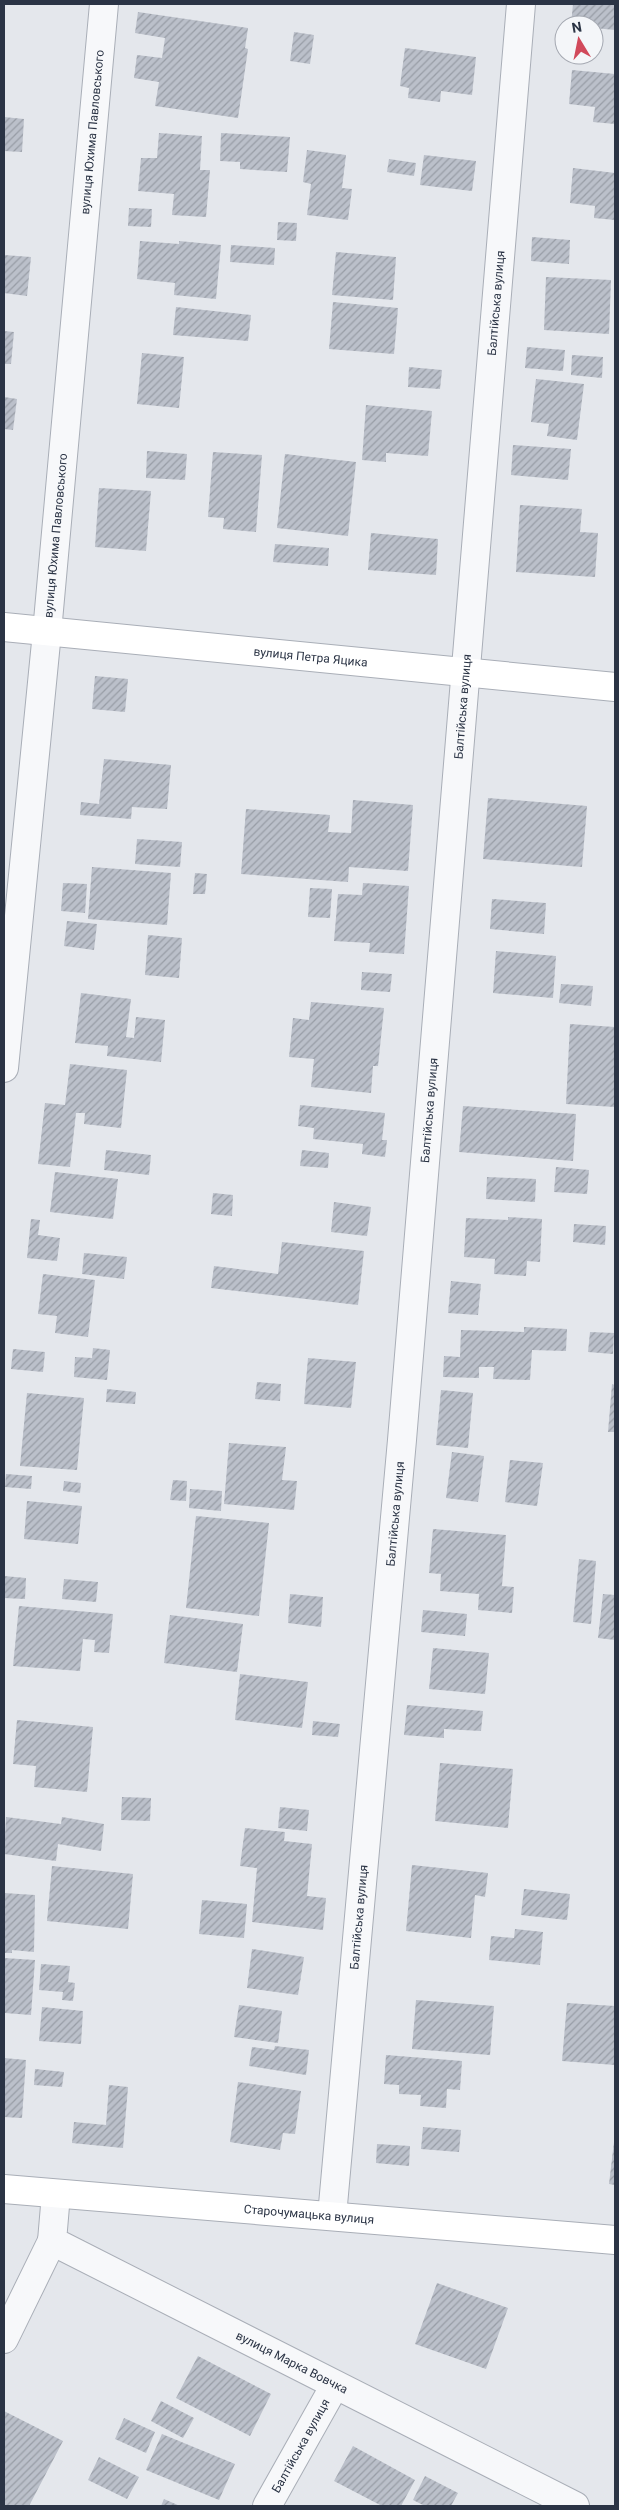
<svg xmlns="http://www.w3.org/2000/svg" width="619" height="2510" font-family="Roboto,sans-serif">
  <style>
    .building { fill: url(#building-hatch) }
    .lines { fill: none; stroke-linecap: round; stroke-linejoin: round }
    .street-casing { stroke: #a9aeb7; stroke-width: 30 }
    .secondary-casing { stroke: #a9aeb7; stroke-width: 30 }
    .street { stroke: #f7f8fa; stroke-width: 28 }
    .secondary { stroke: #fff; stroke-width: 28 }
    .labels { text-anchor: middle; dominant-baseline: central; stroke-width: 4; stroke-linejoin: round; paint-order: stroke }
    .street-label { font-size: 12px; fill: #2b3445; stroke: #f4f6f9 }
  </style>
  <defs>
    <pattern id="building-hatch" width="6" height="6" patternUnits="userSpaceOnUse" patternTransform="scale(1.25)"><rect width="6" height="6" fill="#bbc0ca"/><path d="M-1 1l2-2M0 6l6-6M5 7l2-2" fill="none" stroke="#989da6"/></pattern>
  </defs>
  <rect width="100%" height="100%" fill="#e4e7ec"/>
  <path class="building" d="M573,4H615V30L594,28V25H571Z
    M138,12L248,28L245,48L248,49L238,118L155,106L159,82L134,78L137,55L162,58L165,38L135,33Z
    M294,32L314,35L310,64L290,61Z
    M405,48L476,57L472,95L441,91L440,102L408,98L409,88L400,86Z
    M572,70L615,74V124L593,122L595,107L569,104Z
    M4,117L24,119L22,152L4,151Z
    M159,133L202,136L200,170H210L206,217L172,215L174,194L138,191L141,158H157Z
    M221,133L290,137L287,172L240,169V162L220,161Z
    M307,150L346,155L342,188L352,189L348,220L307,215L311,184L303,182Z
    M424,155L476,161L472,191L420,185Z
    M389,159L416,163L414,176L387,172Z
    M573,168L615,173V220L594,218L595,206L570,203Z
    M129,208L152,209L151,227L128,226Z
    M278,222L297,223L296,241L277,240Z
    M532,237L570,240L569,264L531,261Z
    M140,241L179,244V241L221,245L216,299L174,295L175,283L137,279Z
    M231,245L275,248L274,265L230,262Z
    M336,252L396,257L393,300L332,295Z
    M4,255L31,257L27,296L4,293Z
    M546,277L611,280L609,334L544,330Z
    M333,302L398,308L394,354L329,349Z
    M176,307L251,315L248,341L173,335Z
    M4,331L14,332L11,364H4Z
    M527,347L565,350L563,371L525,368Z
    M142,353L184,357L179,408L137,404Z
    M572,355L603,357L602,378L571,375Z
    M409,367L442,370L440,389L408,387Z
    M536,379L584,384L577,440L547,436L549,424L531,422Z
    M4,397L17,399L13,430L4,429Z
    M366,405L432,411L428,456L386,453V462L362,460Z
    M513,445L571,449L568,480L511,475Z
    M147,451L187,454L185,480L146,478Z
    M213,452L262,455L256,532L223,529L224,518L208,517Z
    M285,454L356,462L348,536L277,528Z
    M99,488L151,491L146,551L95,547Z
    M520,505L582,509L580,532L598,533L595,577L516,572Z
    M371,533L438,539L436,575L368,570Z
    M275,544L329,548L328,566L273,562Z
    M95,676L128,679L125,712L92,709Z
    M104,759L171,765L167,809L132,807L131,819L80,815L81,802L99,804Z
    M488,798L587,806L582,867L483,859Z
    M353,800L413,805L408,871L349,867L348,882L241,874L246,809L330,815L328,832L351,833Z
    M137,839L182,842L180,867L135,864Z
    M92,867L171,873L167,925L88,919Z
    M195,873L207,874L205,894H193Z
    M63,883L87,884L85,913L61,911Z
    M363,883L409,886L404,954L369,952L370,943L334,941L338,894L362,895Z
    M310,888L332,889L330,918L308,917Z
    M492,899L546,903L544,934L490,929Z
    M67,921L97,924L94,950L64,946Z
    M148,935L182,938L179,978L145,975Z
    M496,951L556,956L553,998L493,993Z
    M362,972L392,974L390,992L361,990Z
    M561,984L593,986L591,1006L559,1003Z
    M81,993L131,999L126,1037L134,1038L136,1017L165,1020L161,1062L107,1056L108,1046L75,1043Z
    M311,1002L384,1008L378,1066H373L371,1093L311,1087L314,1059L289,1057L293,1018L309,1020Z
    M570,1024L615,1027V1107L566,1104Z
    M70,1064L127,1070L121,1128L84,1124L85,1113H76L70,1167L38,1164L45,1103L65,1105Z
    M300,1105L385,1113L382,1140H387L385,1157L362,1154L363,1144L313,1139L314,1128L298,1126Z
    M463,1106L576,1114L573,1161L459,1152Z
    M106,1150L151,1155L149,1175L104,1170Z
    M302,1150L329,1153L328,1168L300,1166Z
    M556,1167L589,1170L587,1194L554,1192Z
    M55,1172L118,1179L113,1219L50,1212Z
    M487,1177L536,1179L535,1202L486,1199Z
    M213,1193L233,1195L232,1216L211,1214Z
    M334,1202L371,1207L367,1236L331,1232Z
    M508,1217L542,1219L540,1262L527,1261L526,1276L494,1274L495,1259L464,1257L466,1218L508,1220Z
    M31,1219L40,1220L38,1235L60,1238L57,1261L27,1258Z
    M574,1224L606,1226L605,1245L573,1242Z
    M282,1242L364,1251L358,1305L211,1288L214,1266L278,1274Z
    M84,1253L127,1257L124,1279L82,1274Z
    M43,1274L95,1280L88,1337L55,1333L57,1316L38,1314Z
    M451,1281L481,1284L478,1315L448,1313Z
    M524,1327L567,1329L566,1351L532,1350L530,1380L493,1379L494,1367H479V1378L443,1377L444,1356L460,1357L461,1330L524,1332Z
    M590,1332L614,1333L613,1354L588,1352Z
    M93,1348L110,1350L107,1380L74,1377L75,1357L92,1358Z
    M13,1349L45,1352L43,1372L11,1369Z
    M308,1358L356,1362L351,1408L304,1404Z
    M257,1382L281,1384L280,1401L255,1399Z
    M612,1384L615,1385V1432H608Z
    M107,1389L136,1392L135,1404L106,1402Z
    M441,1390L473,1393L468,1448L436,1445Z
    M27,1393L84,1398L77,1470L20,1466Z
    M229,1443L286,1447L282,1480L297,1481L294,1510L224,1504Z
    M452,1452L484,1456L478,1502L446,1498Z
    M510,1460L543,1463L537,1506L505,1502Z
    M6,1474L32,1476L31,1489L5,1487Z
    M173,1480L187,1481L186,1501L170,1500Z
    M64,1481L81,1483L80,1493L63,1491Z
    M190,1489L222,1491L221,1511L189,1508Z
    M27,1501L82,1506L78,1544L24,1539Z
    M196,1516L269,1523L259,1616L186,1608Z
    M433,1529L506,1535L502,1586L514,1587L512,1613L478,1610L479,1594L440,1591L441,1574L429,1573Z
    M579,1559L596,1561L591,1624L573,1622Z
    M4,1576L26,1578L25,1599L4,1598Z
    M64,1579L98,1582L96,1602L62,1599Z
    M290,1594L323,1597L321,1627L288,1623Z
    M603,1594L615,1595V1640L598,1638Z
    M19,1606L113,1614L109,1653L94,1652L95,1640L83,1639L80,1671L13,1666Z
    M423,1610L467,1614L465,1636L421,1632Z
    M170,1615L243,1624L237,1672L164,1663Z
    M433,1648L489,1653L485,1694L429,1689Z
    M240,1674L308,1682L302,1728L235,1720Z
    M407,1705L483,1711L481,1731L444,1729V1738L404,1735Z
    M17,1720L93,1727L87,1792L34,1787L36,1766L13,1764Z
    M313,1721L340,1724L338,1737L312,1735Z
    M440,1763L513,1769L508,1828L435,1821Z
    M122,1797L151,1798L150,1821L121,1820Z
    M280,1807L309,1810L307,1831L278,1828Z
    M6,1817L61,1824L62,1817L104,1824L101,1851L58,1844L56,1861L4,1854Z
    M245,1828L285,1832L284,1841L312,1844L307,1896L326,1898L323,1930L252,1922L257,1868L240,1866Z
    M412,1865L488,1873L485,1897L475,1895L471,1938L406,1931Z
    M52,1866L133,1874L128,1929L47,1921Z
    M524,1889L570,1894L567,1920L521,1915Z
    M4,1893L35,1895L34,1952L12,1950V1953H4Z
    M202,1900L247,1904L244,1938L199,1934Z
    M515,1929L543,1932L540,1965L489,1960L491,1936L514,1938Z
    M252,1949L304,1957L298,1995L247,1988Z
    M4,1958L35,1960L31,2015L5,2013Z
    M41,1964L70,1966L68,1982L75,1983L73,2001L62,2000L63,1992L39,1990Z
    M416,2000L494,2006L490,2055L412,2049Z
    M567,2003L615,2006V2065L562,2061Z
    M239,2005L282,2011L278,2043L234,2037Z
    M42,2007L83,2011L81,2044L39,2041Z
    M275,2046L309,2050L306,2075L249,2066L252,2047L274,2050Z
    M386,2055L462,2061L460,2090L447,2089L446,2108L420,2106L421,2095L399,2094V2085L384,2084Z
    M4,2058L26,2060L22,2118L4,2117Z
    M35,2069L64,2072L62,2087L34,2085Z
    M238,2082L301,2091L295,2134L283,2133L280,2150L230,2142Z
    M109,2085L128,2087L123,2148L72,2143L74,2122L106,2125Z
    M423,2127L461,2130L459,2152L421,2149Z
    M614,2142H615V2185L609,2184Z
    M377,2144L410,2146L409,2166L376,2163Z
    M437,2283L508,2308L486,2369L415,2344Z
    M198,2356L271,2394L250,2436L176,2398Z
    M161,2401L194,2418L183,2438L151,2421Z
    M4,2411L63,2441L29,2506L4,2505Z
    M124,2418L155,2432L146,2453L115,2439Z
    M162,2434L235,2464L219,2500L146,2470Z
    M353,2446L415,2480L401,2506H382L334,2481Z
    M99,2457L139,2477L127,2499L88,2480Z
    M425,2476L458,2493L451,2506H425L413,2500Z
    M164,2499L180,2506H161Z"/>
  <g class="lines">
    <g class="street-casing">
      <g id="street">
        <path id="s1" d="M4,1068L47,632L104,4"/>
        <path id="s2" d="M56,2194L52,2241L575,2506"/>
        <path id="s3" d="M332,2216L402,1440L521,4"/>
        <path d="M4,2339L52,2241"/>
        <path id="s4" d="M267,2506L335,2385"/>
      </g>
    </g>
    <g class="secondary-casing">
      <g id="secondary">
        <path id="s5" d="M4,627L615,687"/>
        <path id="s6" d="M4,2189L615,2240"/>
      </g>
    </g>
    <use href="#street" class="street"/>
    <use href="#secondary" class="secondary"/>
  </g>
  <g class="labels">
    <g class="street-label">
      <text stroke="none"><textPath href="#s1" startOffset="940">вулиця Юхима Павловського</textPath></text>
      <text stroke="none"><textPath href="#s3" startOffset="1920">Балтійська вулиця</textPath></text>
      <text stroke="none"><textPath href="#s1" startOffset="535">вулиця Юхима Павловського</textPath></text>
      <text stroke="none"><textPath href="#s5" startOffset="308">вулиця Петра Яцика</textPath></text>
      <text stroke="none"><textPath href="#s3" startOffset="1515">Балтійська вулиця</textPath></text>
      <text stroke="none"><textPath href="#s3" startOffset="1110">Балтійська вулиця</textPath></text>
      <text stroke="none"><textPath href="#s3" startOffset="705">Балтійська вулиця</textPath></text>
      <text stroke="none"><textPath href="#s3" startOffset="300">Балтійська вулиця</textPath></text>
      <text stroke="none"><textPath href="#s6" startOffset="306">Старочумацька вулиця</textPath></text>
      <text stroke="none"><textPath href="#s2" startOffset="316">вулиця Марка Вовчка</textPath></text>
      <text stroke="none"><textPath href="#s4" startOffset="69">Балтійська вулиця</textPath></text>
    </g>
  </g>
  <rect width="619" height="2510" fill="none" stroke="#2b3445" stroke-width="10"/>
  <g transform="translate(579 40) rotate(350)"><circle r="24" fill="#f4f6f9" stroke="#a4a8b1"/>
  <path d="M0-4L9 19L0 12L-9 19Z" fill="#d1495b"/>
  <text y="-8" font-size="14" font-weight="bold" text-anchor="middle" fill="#2b3445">N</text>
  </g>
</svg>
